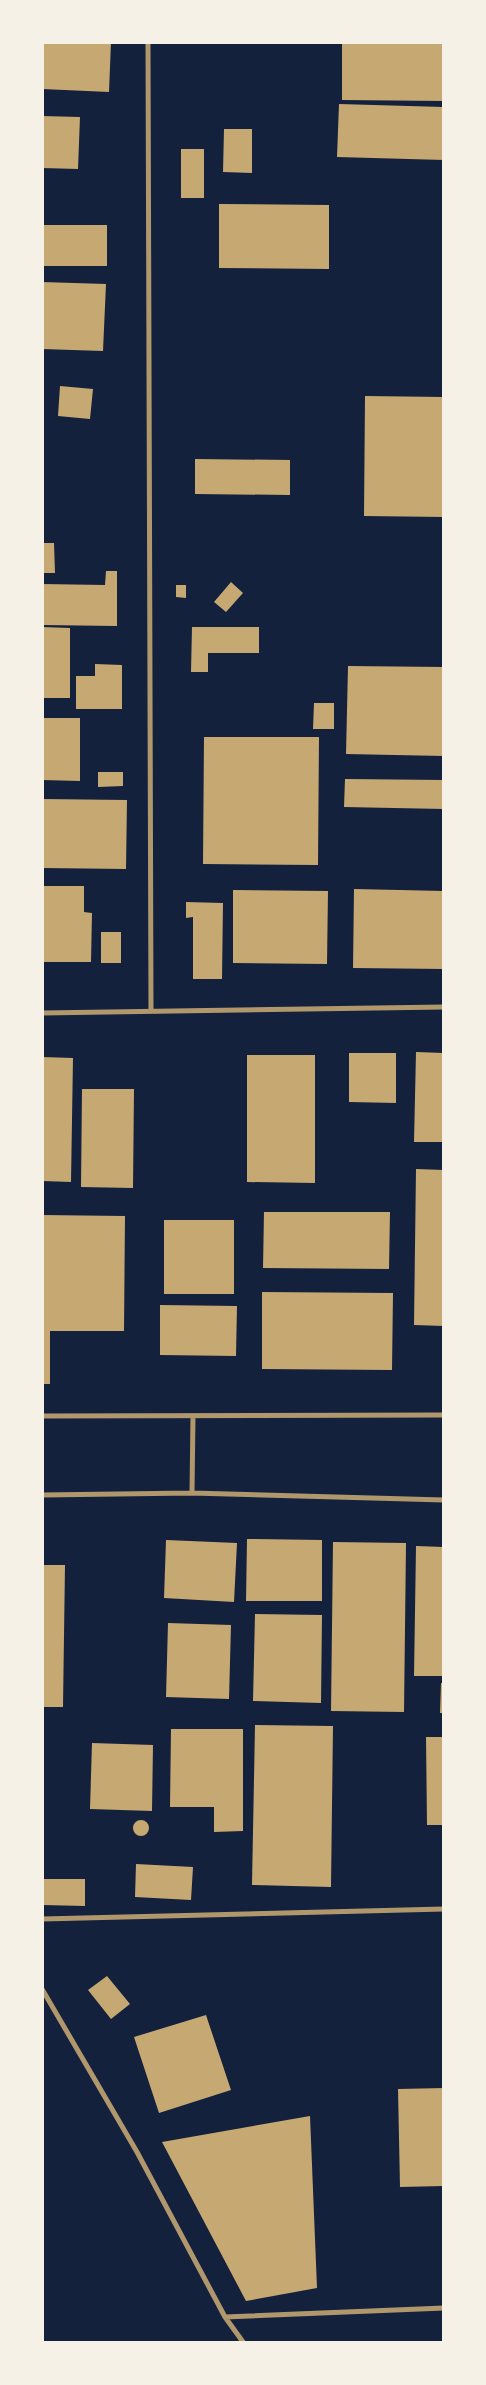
<svg xmlns="http://www.w3.org/2000/svg" width="486" height="2385" font-family="'Source Sans 3',sans-serif">
  <style>
    .building { fill: #c6a872 }
    .lines { fill: none; stroke-linecap: round; stroke-linejoin: round }
    .minor { stroke: #b1986c; stroke-width: 5 }
  </style>
  <rect width="100%" height="100%" fill="#14213d"/>
  <path class="building" d="M42,42H111L109,92L42,89Z
    M342,42H444V101L342,100Z
    M339,104L444,107V160L337,157Z
    M42,116L80,117L78,169L42,168Z
    M224,129H252V173L223,172Z
    M181,149H204V198H181Z
    M219,204L329,205V269L219,268Z
    M42,225H107V266H42Z
    M42,282L106,284L103,351L42,349Z
    M60,386L93,389L90,419L58,416Z
    M365,396L444,397V517L364,516Z
    M195,459L290,460V495L195,494Z
    M42,543H54L55,573H42Z
    M106,571H117V626L42,625V584L105,585Z
    M231,582L243,593L226,612L214,602Z
    M176,585H186V598L176,597Z
    M42,627L70,628V698H42Z
    M192,627H259V653H208V672H191Z
    M95,664L122,665V709H76V676H95Z
    M348,666L444,667V756L346,754Z
    M314,703H334V729H313Z
    M42,718H80V781L42,780Z
    M204,737H319L318,865L203,864Z
    M98,772H123V786L98,787Z
    M345,779L444,780V809L344,807Z
    M42,799L127,800L126,869L42,868Z
    M42,886H84V912L92,913L91,962H42Z
    M354,889L444,891V969L353,968Z
    M233,890L328,891L327,964L233,963Z
    M186,902L223,903L222,979H193V917L186,918Z
    M101,932H121V963H101Z
    M416,1052L444,1053V1142H414Z
    M349,1053H396V1103L349,1102Z
    M247,1055H315V1183L247,1182Z
    M42,1057L73,1058L71,1182L42,1181Z
    M82,1089H134L133,1188L81,1187Z
    M416,1169L444,1170V1326L414,1325Z
    M264,1212H390L389,1269L263,1268Z
    M42,1215L125,1216L124,1331H50V1384H42Z
    M164,1220H234V1294H164Z
    M262,1292L393,1293L392,1370L262,1369Z
    M160,1305L237,1306L236,1356L160,1355Z
    M247,1539L322,1540V1601H246Z
    M166,1540L237,1543L234,1602L164,1598Z
    M333,1542L406,1543L404,1712L331,1711Z
    M416,1546L444,1547V1676H414Z
    M42,1565H65L63,1707H42Z
    M255,1614L322,1615L321,1703L253,1701Z
    M168,1623L231,1625L229,1699L166,1697Z
    M441,1683H444V1713H440Z
    M255,1725L333,1726L331,1887L252,1885Z
    M171,1729H243V1831L214,1832V1807H170Z
    M426,1737H444V1825H427Z
    M92,1743L153,1745L152,1811L90,1809Z
    M133 1828a8 8 0 1 1 16 0a8 8 0 1 1-16 0Z
    M136,1864L193,1867L191,1900L135,1897Z
    M42,1879H85V1906L42,1905Z
    M107,1976L130,2004L111,2019L88,1990Z
    M206,2015L231,2090L159,2113L134,2037Z
    M444,2088V2186L400,2187L398,2089Z
    M310,2116L317,2288L246,2301L162,2142Z"/>
  <g class="lines">
    <path class="minor" d="M148,42L151,1011
      M42,1013L444,1007
      M42,1416L444,1415
      M192,1493L193,1416
      M42,1495L192,1493L444,1500
      M42,1919L444,1909
      M42,1989L137,2152L225,2317L243,2342
      M225,2317L444,2308"/>
  </g>
  <rect width="486" height="2385" fill="none" stroke="#f6f1e7" stroke-width="88"/>
</svg>
